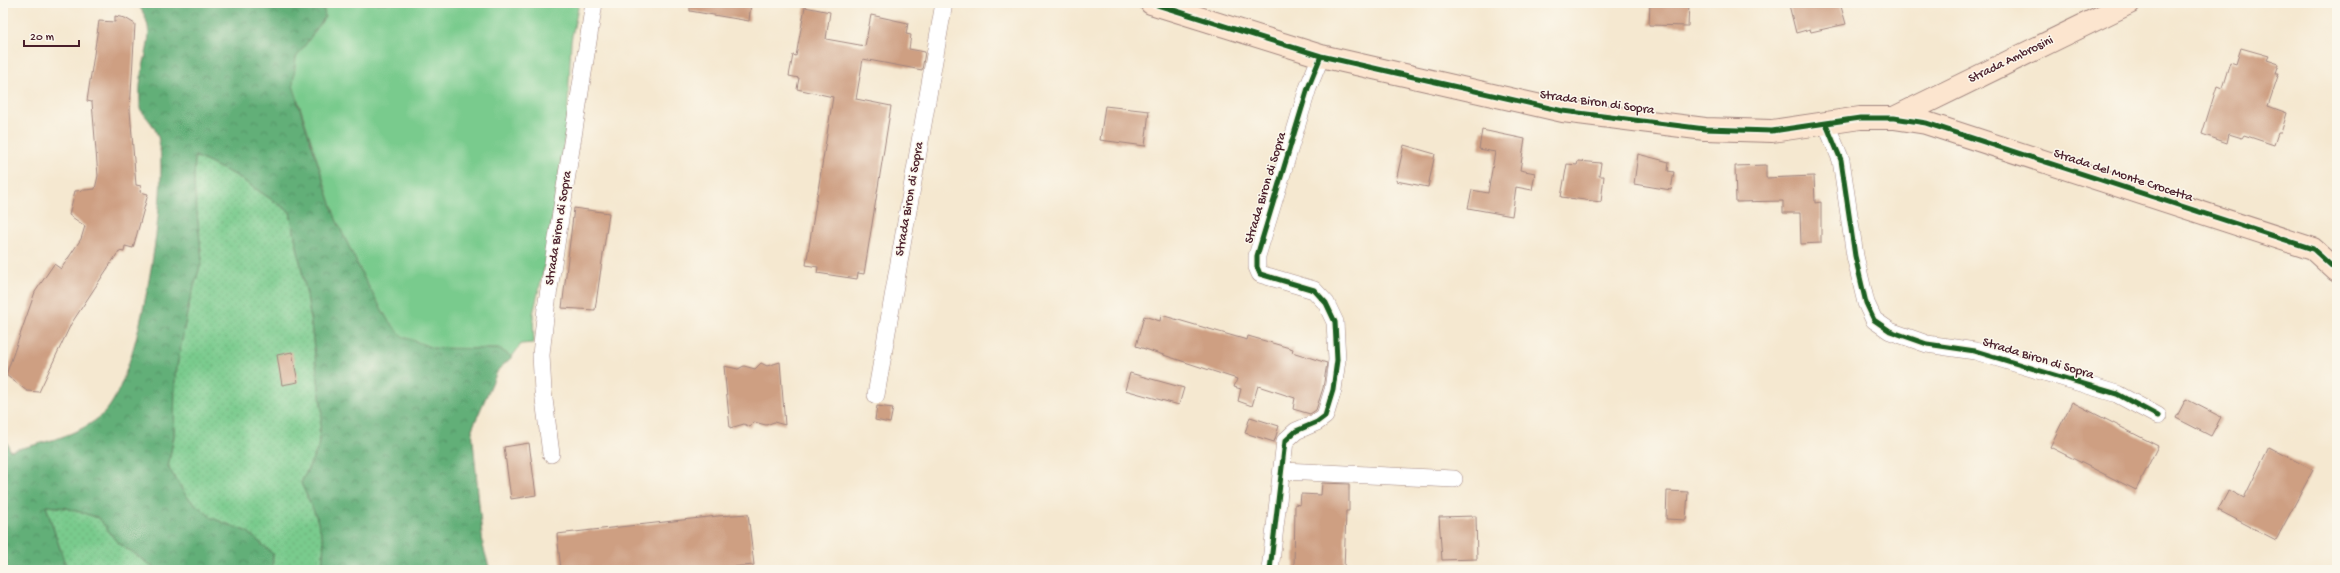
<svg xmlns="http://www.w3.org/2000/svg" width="2340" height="573" font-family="'Gochi Hand',sans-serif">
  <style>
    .grass { fill: url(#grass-dots); stroke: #62755c }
    .forest { fill: url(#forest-crowns); stroke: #566752 }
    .pitch { fill: #79cb8d; stroke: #62755c }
    .building { fill: #ce9f82 }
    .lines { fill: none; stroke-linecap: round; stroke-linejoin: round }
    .street-casing { stroke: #a0847e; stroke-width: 18 }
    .secondary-casing { stroke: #a0847e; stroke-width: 24 }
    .street { stroke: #fff; stroke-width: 17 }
    .secondary { stroke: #fce5cf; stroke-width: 22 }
    .cycleway-casing { stroke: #fbf7ec; stroke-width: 8 }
    .cycleway { stroke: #1b5e20; stroke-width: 5 }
    .labels { text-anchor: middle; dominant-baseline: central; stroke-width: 3; stroke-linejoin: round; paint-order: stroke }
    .street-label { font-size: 13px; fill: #4a1f2b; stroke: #fbf7ec }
  </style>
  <defs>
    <pattern id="grass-dots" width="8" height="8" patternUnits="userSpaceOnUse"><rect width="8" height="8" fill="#79cb8d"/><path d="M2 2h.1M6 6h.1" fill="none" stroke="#6aae7a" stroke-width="1.8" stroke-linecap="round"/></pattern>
    <pattern id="forest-crowns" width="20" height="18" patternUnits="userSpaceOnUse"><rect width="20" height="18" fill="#62af78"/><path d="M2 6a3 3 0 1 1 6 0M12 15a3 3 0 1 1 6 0" fill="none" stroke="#538e63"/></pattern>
  </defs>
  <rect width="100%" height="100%" fill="#fbf7ec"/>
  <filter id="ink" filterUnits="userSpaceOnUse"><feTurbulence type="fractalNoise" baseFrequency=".025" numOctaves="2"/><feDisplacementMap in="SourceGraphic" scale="8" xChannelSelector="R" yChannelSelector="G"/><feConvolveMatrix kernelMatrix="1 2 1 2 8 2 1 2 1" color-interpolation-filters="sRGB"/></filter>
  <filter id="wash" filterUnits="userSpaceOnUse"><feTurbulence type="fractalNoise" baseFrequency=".012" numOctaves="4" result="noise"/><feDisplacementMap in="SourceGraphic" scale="16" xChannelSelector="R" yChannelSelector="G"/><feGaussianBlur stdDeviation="0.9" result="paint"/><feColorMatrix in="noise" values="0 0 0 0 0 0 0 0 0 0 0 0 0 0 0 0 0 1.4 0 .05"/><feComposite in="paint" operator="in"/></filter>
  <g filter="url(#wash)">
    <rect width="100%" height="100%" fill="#f5e8d0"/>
    <path class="grass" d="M195,156L235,175L290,212L308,301L322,411L318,448L301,483L316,516L324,542L322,570H272L273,554L248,532L212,518L187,497L168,467L174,435L175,377L189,303L202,260L194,185Z
      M46,506L67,508L99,518L116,541L157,570H67Z"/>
    <path class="forest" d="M141,3H323L325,17L296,58L297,100L336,219L365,280L388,320L433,348L500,349L512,357L498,370L472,429L483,546L490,570H322L324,542L316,516L301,483L318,448L322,411L308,301L290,212L235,175L195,156L194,185L202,260L189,303L175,377L174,435L168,467L187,497L212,518L248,532L273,554L272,570H157L116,541L99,518L67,508L46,506L67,570H3V431L10,451C41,443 80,436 104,413C139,380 171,183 158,137C155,126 147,118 140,109C140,99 139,88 141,78C145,50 157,32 139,6Z"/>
    <path class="pitch" d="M323,3H579L571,41L567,123L546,260L533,314L534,343L521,344L512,357L500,349L433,348L402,336L388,320L365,280L336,219L293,85L296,58L325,17Z"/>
    <g id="blocks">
      <path class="building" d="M690,3H751L749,21L690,11Z
        M1650,3H1689L1688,26L1649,25Z
        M1797,3H1840L1846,24L1811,32L1810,29L1796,33L1789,5Z
        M805,7L830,12L826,39L865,46L871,15L908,23L906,34L911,35L909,49L925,52L922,70L863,59L856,99L891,106L864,274L858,273L857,279L817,273L818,267L806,265L833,97L797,89L799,78L789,76L793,55L796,56Z
        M115,16L125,18L135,24L130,111L136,185L141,186L140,192L148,194L133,248L125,246L124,252L119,251L71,324L39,392L27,391L6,375L35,292L54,264L61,269L81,239L85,226L69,215L75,191L95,189L98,176L92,102L87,101L99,21L115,22Z
        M2241,48L2269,56L2267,60L2279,64L2276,73H2279L2268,106L2287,113L2281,133H2278L2274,145L2244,135L2242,138L2229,134L2227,143L2202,134L2217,86L2222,88L2230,62L2236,64Z
        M1105,106L1149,111L1145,146L1100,140Z
        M1482,130L1525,139L1520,170L1535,173L1532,190L1516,187L1512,216L1468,208L1472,190L1488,193L1495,152L1479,149Z
        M1404,145L1435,154L1428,187L1396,181Z
        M1638,154L1669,162L1668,171L1674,172L1671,190L1634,184Z
        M1578,161L1601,163L1599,176H1604L1601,202L1561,197L1567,164L1577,165Z
        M1766,165V178L1814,176L1815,203L1821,202V243L1801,244L1800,213H1783V201L1736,202L1735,166Z
        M574,208L609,213L595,310L562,308Z
        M1161,315L1247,340L1248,336L1293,349L1292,352L1327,363L1323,388L1316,410L1310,414L1293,409L1295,398L1258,386L1252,406L1238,401L1241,389L1234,387L1237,379L1136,346L1144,316L1160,321Z
        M292,352L298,382L282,385L277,355Z
        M780,362L785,425L774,422L766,425L754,422L750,427L744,424L730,428L724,366L738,369L744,366L755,369L761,363L767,366Z
        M1130,373L1184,388L1179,405L1125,390Z
        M2186,399L2221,417L2211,436L2176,418Z
        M2072,402L2158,446L2136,490L2050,447Z
        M877,406L893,408L890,423L875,420Z
        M1250,417L1279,426L1274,442L1245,433Z
        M529,443L536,495L511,499L504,447Z
        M2269,447L2313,470L2276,540L2218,510L2229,490L2244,498Z
        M1322,483L1349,484V511H1346L1344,570L1294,569L1295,504L1300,505L1301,494L1321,495Z
        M1667,491L1688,492L1686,520L1666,519Z
        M748,514L754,565L699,570H561L557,534L718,516Z
        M1476,516L1477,559L1442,560L1439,517Z"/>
    </g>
  </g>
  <g filter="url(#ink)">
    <use href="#blocks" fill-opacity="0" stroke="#a0847e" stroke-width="1"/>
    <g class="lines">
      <g class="street-casing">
        <path id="street" d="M1826,124L1841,160L1855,256L1866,303L1874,320L1890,331L1927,344L1975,351L2117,394L2158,416
          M876,395L944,3
          M551,454L543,391L541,355L546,308L594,3
          M1283,471L1454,479
          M1270,570L1285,441L1296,431L1317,422L1325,416L1333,390L1337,360L1335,322L1326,303L1314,290L1260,274L1257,267V256L1308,88L1321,56"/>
      </g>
      <g class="secondary-casing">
        <path id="secondary" d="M1151,3L1321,56L1563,111L1705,129L1772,131L1860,118H1894L1926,123L2313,249L2337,271
          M1894,118L2129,3"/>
      </g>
      <use href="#street" class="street"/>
      <use href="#secondary" class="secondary"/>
      <g class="cycleway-casing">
        <path id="cycleway" d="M1151,3L1321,56L1563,111L1705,129L1772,131L1860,118H1894L1926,123L2313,249L2337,271
          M1826,124L1841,160L1855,256L1866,303L1874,320L1890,331L1927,344L1975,351L2117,394L2158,416
          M1270,570L1285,441L1296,431L1317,422L1325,416L1333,390L1337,360L1335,322L1326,303L1314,290L1260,274L1257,267V256L1308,88L1321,56"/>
      </g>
      <use href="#cycleway" class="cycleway"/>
    </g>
  </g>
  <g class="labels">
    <g class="street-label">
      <text transform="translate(2011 60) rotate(-26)">Strada Ambrosini</text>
      <text transform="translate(1597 103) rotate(8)">Strada Biron di Sopra</text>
      <text transform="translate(2123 176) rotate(18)">Strada del Monte Crocetta</text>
      <text transform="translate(1266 188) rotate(-73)">Strada Biron di Sopra</text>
      <text transform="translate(910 199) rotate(-80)">Strada Biron di Sopra</text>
      <text transform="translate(559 228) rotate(-81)">Strada Biron di Sopra</text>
      <text transform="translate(2038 359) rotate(17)">Strada Biron di Sopra</text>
    </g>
  </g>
  <rect width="2340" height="573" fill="none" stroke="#fbf7ec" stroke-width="16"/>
  <path d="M24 40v6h55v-6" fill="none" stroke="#4a1f2b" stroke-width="2"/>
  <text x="30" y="40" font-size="12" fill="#4a1f2b" stroke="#fbf7ec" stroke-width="3" paint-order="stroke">20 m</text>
</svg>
